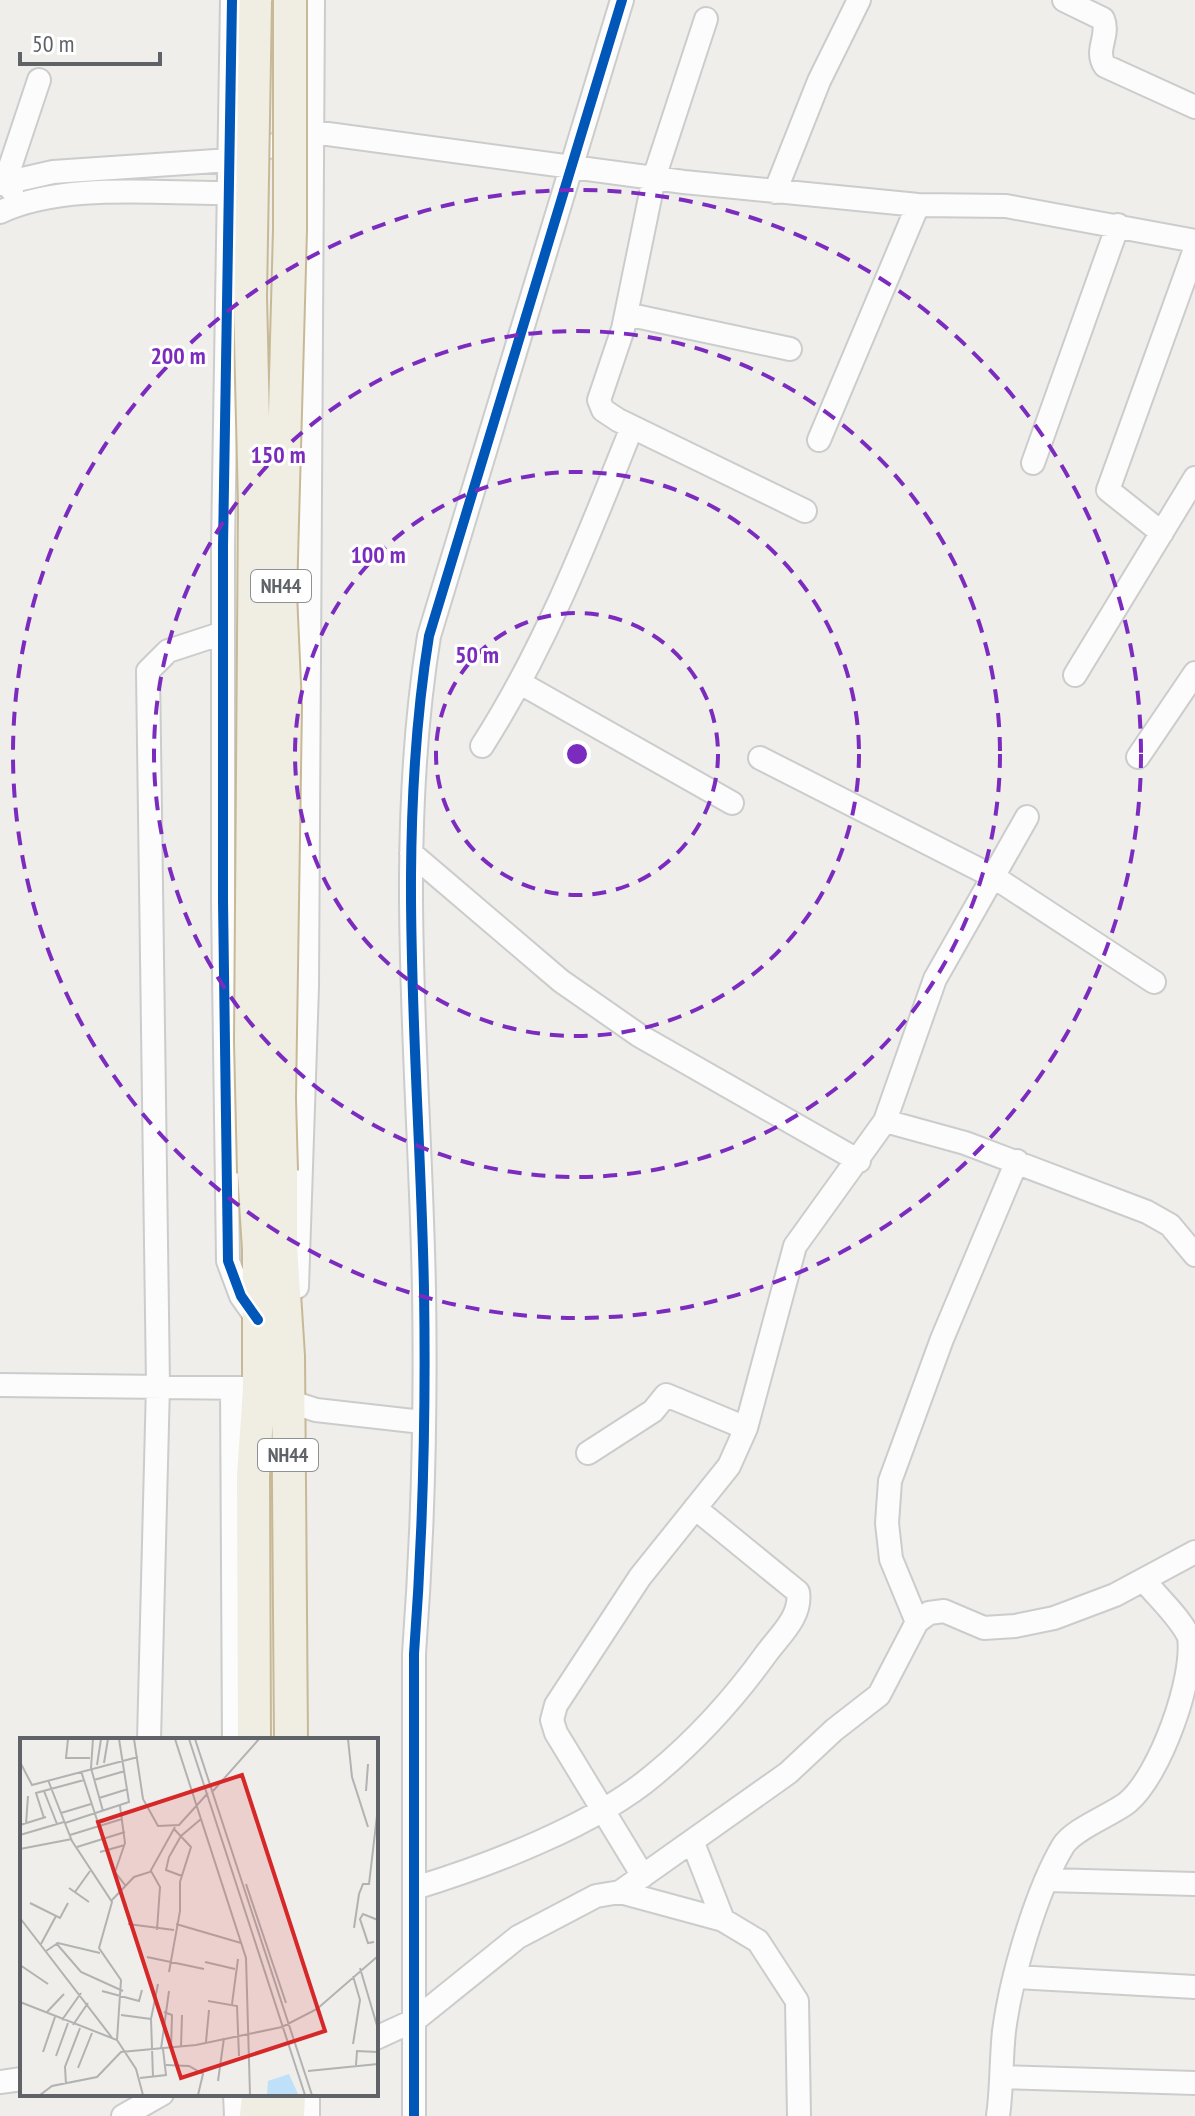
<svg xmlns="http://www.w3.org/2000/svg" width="1195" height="2116" font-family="'PT Sans Narrow',sans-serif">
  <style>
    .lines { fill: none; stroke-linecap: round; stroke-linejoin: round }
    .minor-casing { stroke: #cbcccc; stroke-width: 26 }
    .highway-casing { stroke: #c8b996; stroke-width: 36 }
    .minor { stroke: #fdfcfc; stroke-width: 22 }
    .highway { stroke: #f0ede3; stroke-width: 32 }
    .highway-bridge-casing { stroke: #c8b996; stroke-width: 36; stroke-linecap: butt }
    .highway-bridge { stroke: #f0ede3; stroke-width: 32 }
    .cycleway-casing { stroke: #fff; stroke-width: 15 }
    .cycleway { stroke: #0057b8; stroke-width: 10 }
    .ring { fill: none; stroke: #7b2cbf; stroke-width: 4; stroke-dasharray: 14 10 }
    .labels { text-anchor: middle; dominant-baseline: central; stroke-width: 6; stroke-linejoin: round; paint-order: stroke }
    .shield { fill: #fff; stroke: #8f9295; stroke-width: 2 }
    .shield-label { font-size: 20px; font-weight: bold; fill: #5f6368 }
    .inset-road { fill: none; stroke: #b1b2b2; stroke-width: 2 }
    .view { fill: #d62828; fill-opacity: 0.15; stroke: #d62828; stroke-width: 4 }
    .inset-edge { fill: none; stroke: #5f6368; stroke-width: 4 }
    .centre { fill: #7b2cbf; stroke: #fff; stroke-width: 4 }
    .ring-label { font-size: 24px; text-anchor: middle; font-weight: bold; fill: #7b2cbf; stroke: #fff; stroke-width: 6; stroke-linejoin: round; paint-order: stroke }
  </style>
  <rect width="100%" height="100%" fill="#efeeea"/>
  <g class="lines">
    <g class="minor-casing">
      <path id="minor" d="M232,0L223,546V901L228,1261L241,1296L258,1320
        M1064,0L1103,19C1110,36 1094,50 1105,66L1195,107
        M706,19L654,178L623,329L599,400L603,410L618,420L805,511
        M0,184L53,172L230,160L313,132L684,182L918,205L1006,206L1195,241
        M12,190L5,182L39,80
        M775,192L819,81L859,0
        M0,212C65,182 158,194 229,193
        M626,314L790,349
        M819,440L918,205
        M1033,463L1118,225
        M1162,533L1108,490L1195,249
        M1075,675L1195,478
        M522,684L732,803
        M482,746C546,646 588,537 632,427
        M1138,757L1195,673
        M760,758L994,877L1154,982
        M411,853L561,981L640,1036L859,1161
        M885,1121L965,1143L1147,1212L1170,1225L1195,1255
        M297,1287L307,987L313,0
        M0,1385L247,1388
        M232,1388L234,1740
        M288,1401L316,1410L422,1422
        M588,1453L653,1411L666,1395L746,1428
        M917,1622L891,1559L887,1523L890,1481L942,1339L1017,1161
        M149,1740L158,1385L148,671L168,651L223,633
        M693,1843L723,1920
        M643,1876L556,1733L552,1720L556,1705L640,1577L729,1466L746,1428L795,1246L885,1121L935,979L1027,817
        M1048,1880L1195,1884
        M415,1888C490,1865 595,1825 655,1774C696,1740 735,1697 766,1654C780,1635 802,1616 798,1592L695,1508
        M620,1892L788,1773L834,1730L879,1695L917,1622L929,1613L944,1611L984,1628L1015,1626L1054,1618L1115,1595L1195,1552
        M1015,1977L1195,1987
        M376,2038L415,2020L518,1937L596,1896L620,1892L723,1920L758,1941L797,2001L799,2116
        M1003,2077L1195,2083
        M0,2082L22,2079
        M235,2094L236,2116
        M308,2094V2116
        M123,2116L162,2094
        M414,2116V1654C423,1533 426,1411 424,1290C420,1072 394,852 429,636L622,0
        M998,2116C1002,2088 1001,2059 1004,2031C1011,1978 1036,1891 1063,1846C1073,1829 1112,1815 1128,1802C1160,1775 1195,1678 1189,1637C1180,1617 1157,1597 1144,1580"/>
    </g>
    <g class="highway-casing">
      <path id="highway" d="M281,1171V1247L288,1356L291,1740
        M254,1740L253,1476L259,1389V1249L254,1173
        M256,2116L258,2094
        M288,2116L289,2094"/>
    </g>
    <use href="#minor" class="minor"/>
    <use href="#highway" class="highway"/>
    <g class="highway-bridge-casing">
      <path id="highway-bridge" d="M281,1171L279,1099L285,706L280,594L290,230V0
        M254,1173L251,1042L255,504L250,297L255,0"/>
    </g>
    <use href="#highway-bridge" class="highway-bridge"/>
    <g class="cycleway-casing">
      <path id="cycleway" d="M232,0L223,546V901L228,1261L241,1296L258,1320
        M414,2116V1654C423,1533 426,1411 424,1290C420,1072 394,852 429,636L622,0"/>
    </g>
    <use href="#cycleway" class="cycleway"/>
  </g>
  <g class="ring">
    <circle cx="577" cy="754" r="141"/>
    <circle cx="577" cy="754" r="282"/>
    <circle cx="577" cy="754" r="423"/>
    <circle cx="577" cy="754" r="564"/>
  </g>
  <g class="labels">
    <g class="shield">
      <rect x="251" y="570" width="60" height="32" rx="6"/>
      <rect x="258" y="1439" width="60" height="32" rx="6"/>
    </g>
    <g class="shield-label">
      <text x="281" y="586">NH44</text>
      <text x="288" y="1455">NH44</text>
    </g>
  </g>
  <g transform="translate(20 1738)">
    <rect width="358" height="358" fill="#efeeea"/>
    <path d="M269,336L278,356L247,357L248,343Z" fill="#bfe0f9"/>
    <path class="inset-road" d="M48,1L46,20H70M73,1L71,30L83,73M114,1L123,61L138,88L159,87L188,55M155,1L226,220L230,357M169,1L285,357M175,1L292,357M328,1L332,39L348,89M0,24L12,47L118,19M84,25L88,1M77,27L81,1M61,33L79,88M28,42L52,103L92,164L79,210L101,242L97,302M74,42L105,33M24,53L37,86M193,53L239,1M346,53L348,26M79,60L108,51M100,68L105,105L95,134L105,147M41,75L71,66M24,80L16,55L64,42M45,85L109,64L99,1M6,86L8,58M0,87L26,79M0,97L44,84M50,97L102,81M57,109L105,94M0,111L52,101M80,114L105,107M131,133L140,149L137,192M162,138L146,132L149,119L161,98L181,81M226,146L266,265M49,150L69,164M55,154L70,133M92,162L114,139L130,134L155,89M10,165L40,180L48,165M0,180L93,301M108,186L154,192M156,186L221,205M334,190L339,156L343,146H349L358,69M354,204L348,205L340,181L343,176L358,182M36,205L61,234L103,253M21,206L36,178M26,213L38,205L80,215M127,219L184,231M185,224L215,231M0,227L28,246M340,230L358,291M149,234L160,173V144L171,109L154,91M333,238L340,262L333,306M82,253L119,263L122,252M188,263L217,268L219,318M0,264L97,302L116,331L123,357M212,266L218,221M144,274L152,277L151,311M26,275L44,256M101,277L131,281M42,282L61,255M53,287L68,265M186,304L189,272M161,309L162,277M141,311L149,253M23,314L35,279M36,318L48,285M146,327L169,328L183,336L178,357M336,327L337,313L358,314M58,330L72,295M288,333L358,326M133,339L131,281L138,246M120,340L146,337L143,311M198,343L204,300M46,346L45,329L60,290M20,357L32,348L77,339L101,314L176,307L262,289L297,271L358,218"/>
    <path class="view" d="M222,37L305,293L161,340L78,84Z"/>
    <rect width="358" height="358" class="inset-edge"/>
  </g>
  <circle cx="577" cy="754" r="12" class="centre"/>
  <g class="ring-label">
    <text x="178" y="364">200 m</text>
    <text x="278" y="463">150 m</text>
    <text x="378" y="563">100 m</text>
    <text x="477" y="663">50 m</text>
  </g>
  <path d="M20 52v12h140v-12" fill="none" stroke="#5f6368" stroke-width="4"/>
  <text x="32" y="52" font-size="24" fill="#5f6368" stroke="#ffffff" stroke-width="6" paint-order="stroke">50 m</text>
</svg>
